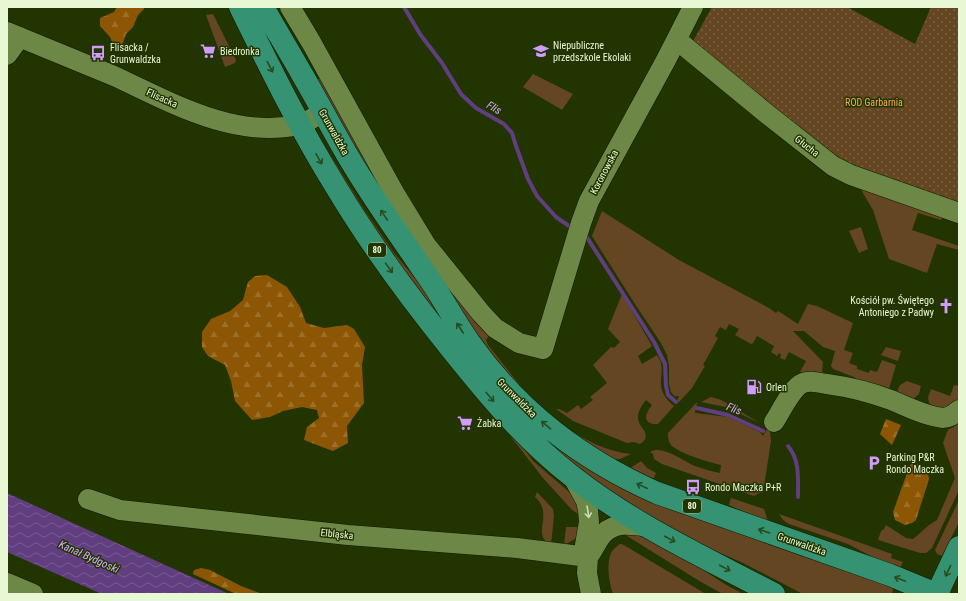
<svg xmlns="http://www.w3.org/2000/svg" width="966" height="601" font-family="'Roboto Condensed',sans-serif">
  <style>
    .green { fill: #654622 }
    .forest { fill: url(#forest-firs) }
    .garden { fill: url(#garden-dots) }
    .water { fill: url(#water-waves) }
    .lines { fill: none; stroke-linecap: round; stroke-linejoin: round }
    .stream { stroke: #613e7f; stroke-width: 4 }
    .minor-casing { stroke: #0e1a00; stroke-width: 21 }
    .major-casing { stroke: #0e1a00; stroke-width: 23 }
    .minor { stroke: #6d8846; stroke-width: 20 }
    .major { stroke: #359373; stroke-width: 22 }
    .oneway { stroke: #274c1d }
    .oneway2 { stroke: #c9dcb1 }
    .labels { text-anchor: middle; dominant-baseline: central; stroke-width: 3; stroke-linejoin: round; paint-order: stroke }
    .shield { fill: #223400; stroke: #adbd95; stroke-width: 1 }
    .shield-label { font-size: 9px; font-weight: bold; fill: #e8f8d5 }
    .poi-label { font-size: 10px; fill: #e8f8d5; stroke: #223400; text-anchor: start }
    .street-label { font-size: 10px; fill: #e8f8d5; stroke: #223400 }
    .park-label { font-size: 10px; fill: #fbad53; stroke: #223400 }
    .water-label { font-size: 11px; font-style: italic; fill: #d5aefa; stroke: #223400 }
  </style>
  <defs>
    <pattern id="forest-firs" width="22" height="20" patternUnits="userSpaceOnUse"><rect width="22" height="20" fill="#8d5605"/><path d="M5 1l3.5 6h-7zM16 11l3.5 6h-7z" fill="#9d6f29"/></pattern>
    <pattern id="garden-dots" width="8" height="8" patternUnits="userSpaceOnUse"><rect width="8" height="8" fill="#654622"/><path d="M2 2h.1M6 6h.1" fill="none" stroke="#7b6141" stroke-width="1.8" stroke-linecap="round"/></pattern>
    <pattern id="water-waves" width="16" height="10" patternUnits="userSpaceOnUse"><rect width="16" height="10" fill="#613e7f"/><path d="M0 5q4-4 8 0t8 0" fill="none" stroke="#785b90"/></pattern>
  </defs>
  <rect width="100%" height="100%" fill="#223400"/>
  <path class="green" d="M213,14L236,60L235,63L225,67L206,15Z
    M533,74L573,94L562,110L523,87Z
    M321,78L489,335L486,340L488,345L519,384L515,387L500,370L387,205L315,81Z
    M318,137L323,143L365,211L394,253L435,302L464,349L402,274Z
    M860,188L944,215L941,220L918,213L912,230L959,246V250L937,244L927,273L889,259L873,210Z
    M602,211L679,260L769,308L776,313L778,311L798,324L808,304L817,306L853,323L844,350L853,353L849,363L857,366V369L869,373L870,370L877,372L882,360L896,365L889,389L859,382L854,377L833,369L831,366L835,351L823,347L804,331H793L823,362L822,371L824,374L806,375L800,372L806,361L789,352L785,360L780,358L781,355L779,353L777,356L771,352L774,346L757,336L753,343L751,344L735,335L739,329L729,324L726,330L720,327L715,336L718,338L703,365L705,366L692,388L679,402L677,401L679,396H676L675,397L671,392L669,384V366L667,355L661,343L635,304L592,236Z
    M861,227L868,249L859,253L849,231Z
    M622,294L652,346L638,356L642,364L657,355C670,372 649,386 674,406L658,424C652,425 643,422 647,413C648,410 650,408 652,405L646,400C626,425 650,426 645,439C644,441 642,443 640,444L634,442L627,443L573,421L556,409H559L567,413L578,405L581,409L593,400L590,397L607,383L593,365L611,347L614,348L620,342L608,329Z
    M886,347L901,351L898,361L881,355Z
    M907,381L921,386L919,394L913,399L897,392L900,385Z
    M954,385L959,386V402L951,409L933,407L929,403L928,397L931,389L950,396Z
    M711,397L721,400L760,423L726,407L701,402Z
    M697,402L695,413L728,417L760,432L763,436L768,427L770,432L771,441L763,493H759L754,496L662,464L654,459L653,454L650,452C662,444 683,461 695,466C703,469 711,471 720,473L721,465C709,462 680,454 671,445C668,441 668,437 668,433Z
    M515,407L542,432L894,584L892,594H803L743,563L679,535L656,523L552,450Z
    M959,420V490L932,548L926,553H920L878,540L881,531L884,529L886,525L906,538L913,539L919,534L929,525L937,520L955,478L943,443L947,432L949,429L954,427Z
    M559,423C582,438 603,451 631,454L620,459L610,460Z
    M510,430L533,461L575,497L583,514H578L572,510L543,478L508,433Z
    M641,461L647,468L656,473L654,478L642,476L629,469Z
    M537,492L553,509L554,516L551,545C530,534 555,514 535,497Z
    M731,498L764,509L768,521L765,522L729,505Z
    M959,500V522L942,556L937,554L935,550Z
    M779,514L892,554L891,558L903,562L899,571L848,544L789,524L783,520Z
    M566,527H582L575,539L564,545Z
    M626,529L664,544L723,583L743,594H723L701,582L619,531Z
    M620,544H622L706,594H613C609,582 606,566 611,553C613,549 616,547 620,544Z"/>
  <path class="forest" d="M117,7H144V9L138,15L133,27L126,34L121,48L115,49L110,37L100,26V18L114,12Z
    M267,275L287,287L300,307L306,323L324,328L347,325L354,329L365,347L362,365L364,403L347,426L348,443L333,451L304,440L307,427L319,418L317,410L302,407L283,411L270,417L252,420L235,401L231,381L225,365L208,356L202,347V332L211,319L230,311L243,300L248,282L255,276Z
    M886,419L901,425L892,445L880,434Z
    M914,463C922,466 928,470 929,479L916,520L912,523L905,525L895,520L893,512L910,465Z
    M201,568L210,570L241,586L262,594H236L193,574L194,570Z"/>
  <path class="garden" d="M712,7H847L915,44L931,7H959V207L846,168L692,43Z"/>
  <path class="water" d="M7,493L229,594H102L7,552Z"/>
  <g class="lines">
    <path class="stream" d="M404,7L420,34L442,63L461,94L476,108L504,124L512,133L516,146L528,179L537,196L556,217L569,226
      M586,236L654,342L665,364L666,386L668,395L676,402
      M697,408L728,415L763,431
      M788,446C800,460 798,479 798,497"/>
    <g class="minor-casing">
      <path id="minor" d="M290,7L311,42L395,194L426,245L481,313L495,328L519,343L543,349L581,223L589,201L666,60L693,7
        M7,32C43,47 78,61 114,76C170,102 234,139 298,125C307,123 315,116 323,112
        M677,40L767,114L833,166L851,175L959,213
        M7,55L20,37
        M774,422C781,412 791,388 803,383C810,380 819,383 827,384C849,387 870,392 891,400C908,407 925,416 943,418C950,418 954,414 959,410
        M573,477L586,501L588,510L589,522L585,545L588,557L587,573L591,594
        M88,499L120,510L348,535L517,548L588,557
        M588,557C594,550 597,540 604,533C616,521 634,525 649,527
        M7,583L33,594"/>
    </g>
    <g class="major-casing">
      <path id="major" d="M240,7C270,68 300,129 336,187C370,244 410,298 452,350C489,396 526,441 573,477C634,525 706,558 774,594
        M263,7C276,30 290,53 303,76C320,105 335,135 352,163C374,200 399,234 423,270C440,293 453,319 470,343C519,412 581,459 657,493L890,575L936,594
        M937,594L959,547"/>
    </g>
    <use href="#minor" class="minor"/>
    <use href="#major" class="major"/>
  </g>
  <defs><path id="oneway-shaft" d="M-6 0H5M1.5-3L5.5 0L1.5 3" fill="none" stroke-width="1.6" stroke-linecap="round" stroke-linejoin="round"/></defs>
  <g class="oneway">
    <use href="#oneway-shaft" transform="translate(270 67) rotate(63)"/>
    <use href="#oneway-shaft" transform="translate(319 159) rotate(60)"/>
    <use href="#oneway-shaft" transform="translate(384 215) rotate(-124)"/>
    <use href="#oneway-shaft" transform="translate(389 268) rotate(54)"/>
    <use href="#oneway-shaft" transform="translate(460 328) rotate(-123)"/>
    <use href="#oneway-shaft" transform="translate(490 397) rotate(50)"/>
    <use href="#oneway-shaft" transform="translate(546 425) rotate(-140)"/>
    <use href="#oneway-shaft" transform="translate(642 486) rotate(-155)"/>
    <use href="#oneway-shaft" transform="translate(764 531) rotate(-161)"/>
    <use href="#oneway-shaft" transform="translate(670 539) rotate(28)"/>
    <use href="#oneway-shaft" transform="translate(725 568) rotate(28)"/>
    <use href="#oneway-shaft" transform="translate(948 571) rotate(115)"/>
    <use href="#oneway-shaft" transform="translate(900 579) rotate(-159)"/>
  </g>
  <use class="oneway2" href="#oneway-shaft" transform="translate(588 512) rotate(81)"/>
  <defs>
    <g id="supermarket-bare" transform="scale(1.2)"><path d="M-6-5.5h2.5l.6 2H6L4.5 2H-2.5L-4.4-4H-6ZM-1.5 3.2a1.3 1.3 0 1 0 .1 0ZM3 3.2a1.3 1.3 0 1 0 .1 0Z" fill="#d09dfe" stroke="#223400" stroke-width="2.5" paint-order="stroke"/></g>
    <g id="school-bare" transform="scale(1.2)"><path d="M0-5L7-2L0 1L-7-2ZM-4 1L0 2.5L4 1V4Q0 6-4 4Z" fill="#d09dfe" stroke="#223400" stroke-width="2.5" paint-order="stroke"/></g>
    <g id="bus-bare" transform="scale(1.2)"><path d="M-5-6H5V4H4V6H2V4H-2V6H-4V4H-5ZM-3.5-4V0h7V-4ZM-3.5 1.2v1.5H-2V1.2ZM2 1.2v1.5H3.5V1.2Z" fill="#d09dfe" stroke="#223400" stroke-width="2.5" paint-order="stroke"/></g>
    <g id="church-bare" transform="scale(1.2)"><path d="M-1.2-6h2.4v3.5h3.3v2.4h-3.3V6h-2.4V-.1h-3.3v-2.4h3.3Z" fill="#d09dfe" stroke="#223400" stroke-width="2.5" paint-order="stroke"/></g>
    <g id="fuel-bare" transform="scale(1.2)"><path d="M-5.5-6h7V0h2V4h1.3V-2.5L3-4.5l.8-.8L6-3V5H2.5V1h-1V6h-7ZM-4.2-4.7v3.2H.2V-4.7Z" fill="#d09dfe" stroke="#223400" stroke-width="2.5" paint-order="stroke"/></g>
    <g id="parking-bare" transform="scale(1.2)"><path d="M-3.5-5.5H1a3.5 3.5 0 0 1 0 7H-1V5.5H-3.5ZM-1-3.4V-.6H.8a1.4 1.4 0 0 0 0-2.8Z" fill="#d09dfe" stroke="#223400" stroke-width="2.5" paint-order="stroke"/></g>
  </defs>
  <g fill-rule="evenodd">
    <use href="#supermarket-bare" x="208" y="51"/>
    <use href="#school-bare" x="541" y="51"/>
    <use href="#bus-bare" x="98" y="53"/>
    <use href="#church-bare" x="946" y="306"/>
    <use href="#fuel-bare" x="754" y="387"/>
    <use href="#supermarket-bare" x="465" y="423"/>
    <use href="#parking-bare" x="874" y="463"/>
    <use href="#bus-bare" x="693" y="487"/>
  </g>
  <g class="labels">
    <g class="shield">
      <rect x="368" y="243" width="18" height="14" rx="3"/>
      <rect x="683" y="499" width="18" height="14" rx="3"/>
    </g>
    <g class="shield-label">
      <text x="377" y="250">80</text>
      <text x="692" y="506">80</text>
    </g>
    <g class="poi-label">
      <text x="553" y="45">Niepubliczne<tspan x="553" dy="12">przedszkole Ekolaki</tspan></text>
      <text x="110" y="47">Flisacka /<tspan x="110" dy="12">Grunwaldzka</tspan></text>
      <text x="220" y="51">Biedronka</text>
      <text x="934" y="300" text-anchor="end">Kościół pw. Świętego<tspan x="934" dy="12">Antoniego z Padwy</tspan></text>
      <text x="766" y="387">Orlen</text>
      <text x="477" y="423">Żabka</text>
      <text x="886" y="457">Parking P&amp;R<tspan x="886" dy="12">Rondo Maczka</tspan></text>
      <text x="705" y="487">Rondo Maczka P+R</text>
    </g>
    <g class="street-label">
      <text transform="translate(162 98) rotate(24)">Flisacka</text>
      <text transform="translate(334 132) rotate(61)">Grunwaldzka</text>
      <text transform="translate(807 146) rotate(38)">Głucha</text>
      <text transform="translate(604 172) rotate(-62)">Koronowska</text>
      <text transform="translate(517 398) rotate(45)">Grunwaldzka</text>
      <text transform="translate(337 534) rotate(6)">Elbląska</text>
      <text transform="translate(802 544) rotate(19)">Grunwaldzka</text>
    </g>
    <g class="park-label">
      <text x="874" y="102">ROD Garbarnia</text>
    </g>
    <g class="water-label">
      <text transform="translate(494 108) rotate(30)">Flis</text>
      <text transform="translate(734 409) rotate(21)">Flis</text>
      <text transform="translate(89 557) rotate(24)">Kanał Bydgoski</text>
    </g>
  </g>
  <rect width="966" height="601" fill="none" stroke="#e8f8d5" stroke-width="16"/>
</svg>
